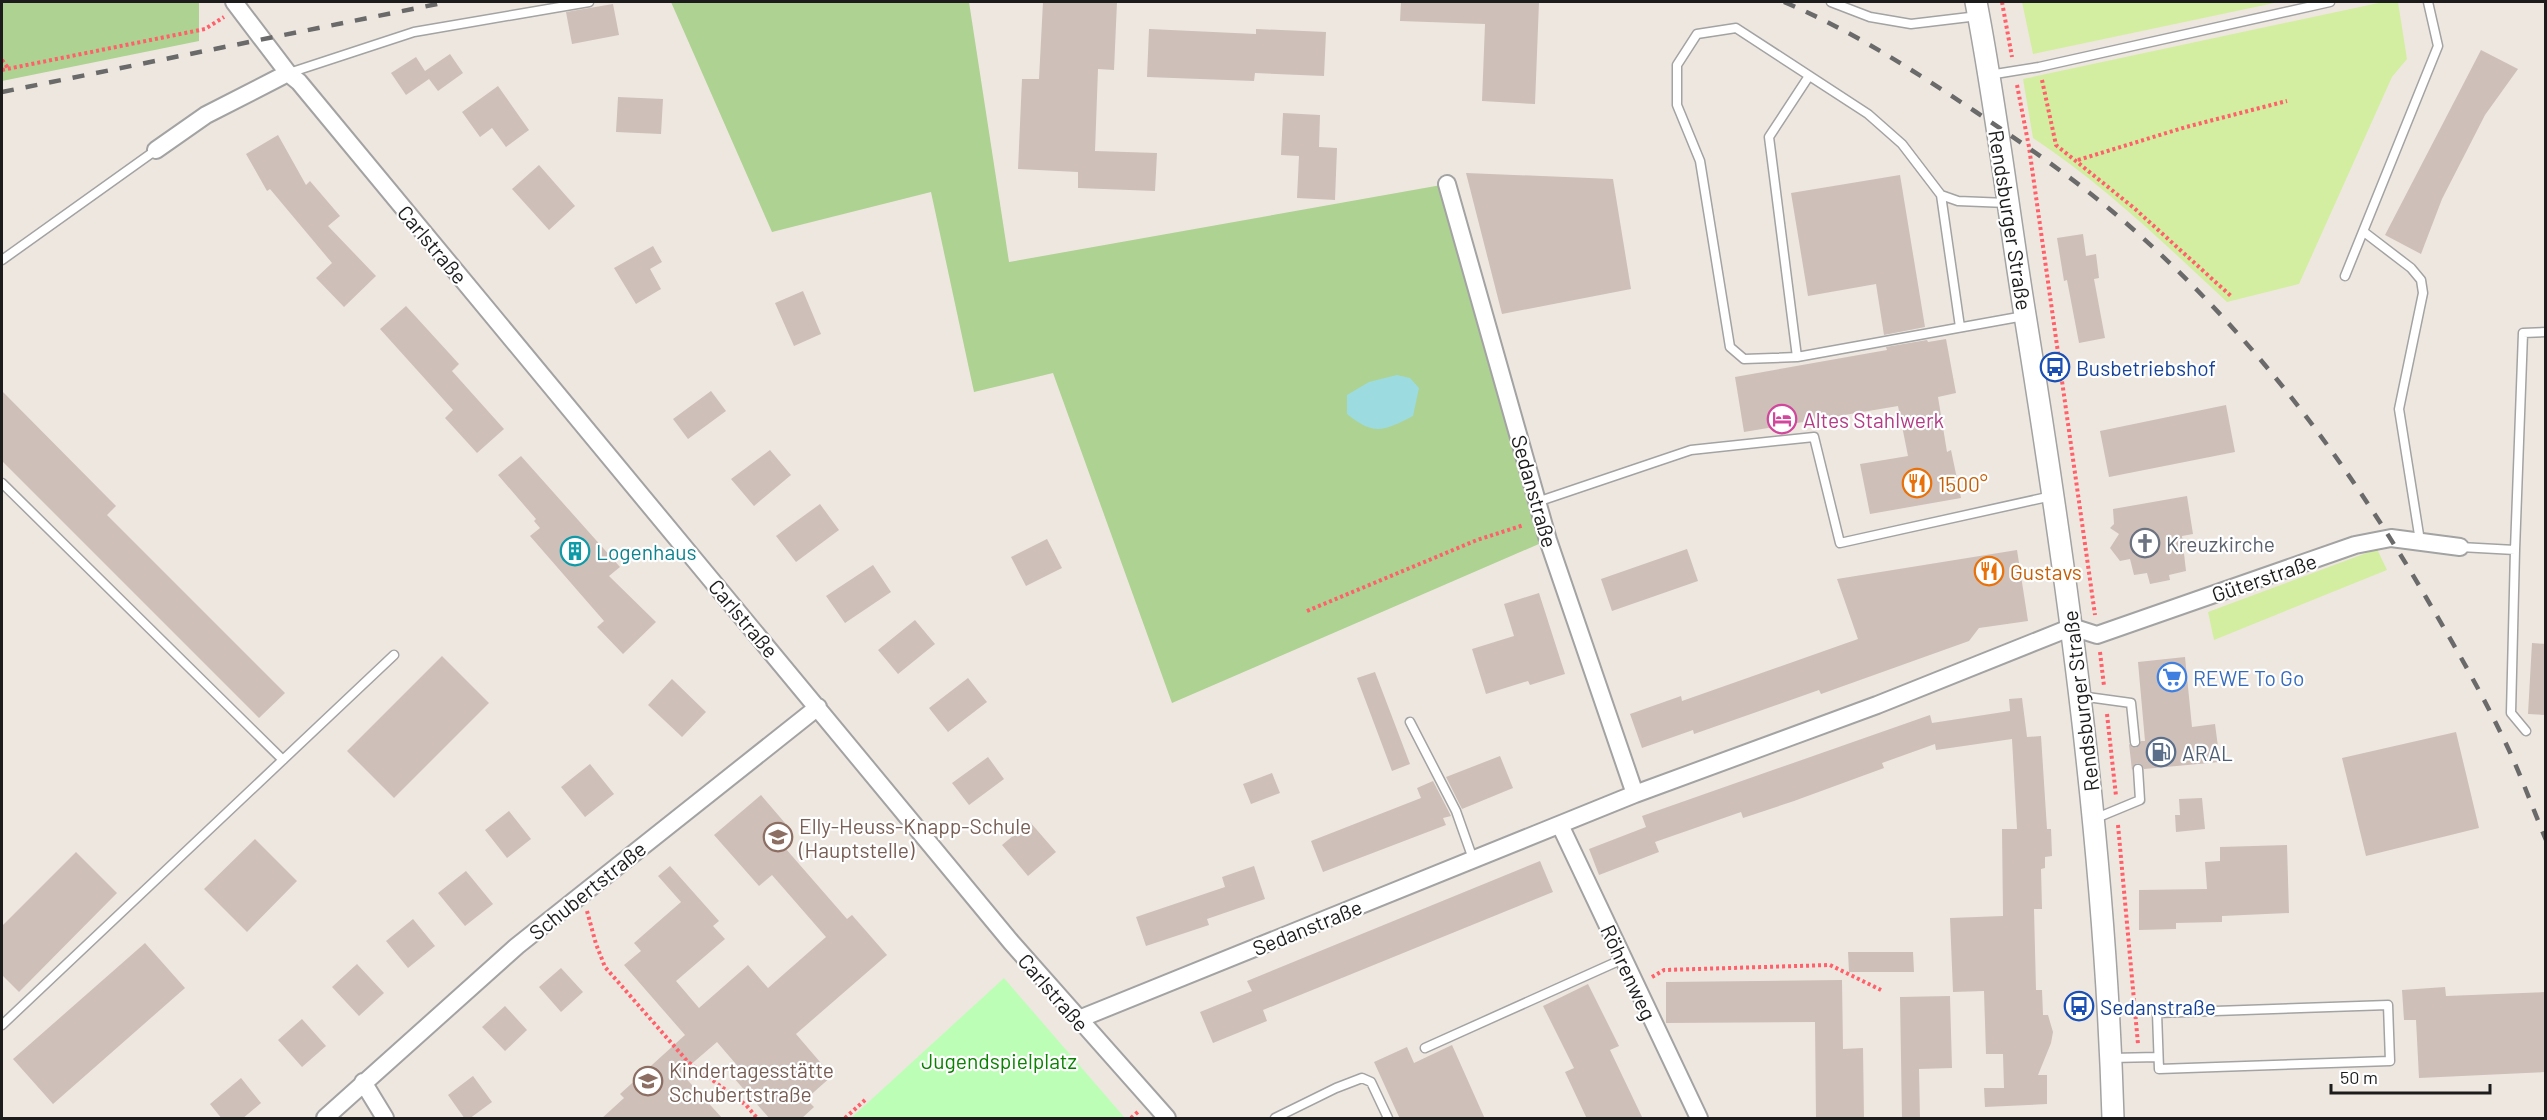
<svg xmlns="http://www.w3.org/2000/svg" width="2547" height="1120" font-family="Barlow,sans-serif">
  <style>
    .grass { fill: #d3eea0 }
    .forest { fill: #aed291 }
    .park { fill: #bdfeb7 }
    .water { fill: #9cdce0 }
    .building { fill: #cebfb9 }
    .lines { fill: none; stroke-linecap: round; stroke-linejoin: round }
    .service-casing { stroke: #a3a3a3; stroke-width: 11 }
    .minor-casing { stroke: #a3a3a3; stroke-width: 20 }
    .tertiary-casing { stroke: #a3a3a3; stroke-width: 24 }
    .path { stroke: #ff6069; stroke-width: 4; stroke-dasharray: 3 3; stroke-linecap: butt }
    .service { stroke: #fff; stroke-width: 8 }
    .minor { stroke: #fff; stroke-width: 16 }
    .tertiary { stroke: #fff; stroke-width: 21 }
    .rail { stroke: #6a6a6a; stroke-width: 4.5; stroke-dasharray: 12 12; stroke-linecap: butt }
    .labels { text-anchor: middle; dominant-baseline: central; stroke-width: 4.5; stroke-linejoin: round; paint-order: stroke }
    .street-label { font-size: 21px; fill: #1c1c1c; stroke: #fff }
    .transit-label { font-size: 21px; fill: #164399; stroke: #fff; text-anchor: start }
    .hotel-label { font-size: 21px; fill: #b23c85; stroke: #fff; text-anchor: start }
    .food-label { font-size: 21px; fill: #c56008; stroke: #fff; text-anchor: start }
    .worship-label { font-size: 21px; fill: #5b616d; stroke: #fff; text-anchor: start }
    .culture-label { font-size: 21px; fill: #0d838f; stroke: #fff; text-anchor: start }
    .shop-label { font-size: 21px; fill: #366cbe; stroke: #fff; text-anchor: start }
    .service-label { font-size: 21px; fill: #4e5e75; stroke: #fff; text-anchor: start }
    .education-label { font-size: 21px; fill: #785e54; stroke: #fff; text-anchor: start }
    .park-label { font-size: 21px; fill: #0b8202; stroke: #fff }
  </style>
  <rect width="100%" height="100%" fill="#eee7e0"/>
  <path class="grass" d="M2022,2H2279L2033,54Z
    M2383,2H2398L2407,59L2392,77L2299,284L2227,302C2165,244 2104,185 2033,138L2023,79Z
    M2377,549L2387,570L2214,640L2208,612Z"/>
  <path class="forest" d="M2,2H199V41L2,81Z
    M671,2H969L1009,262L1447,184L1548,540L1172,703L1053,373L974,392L931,192L772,232Z"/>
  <path class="park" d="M1004,978L1125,1118H851Z"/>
  <path class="water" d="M1397,375L1410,378L1419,388L1413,416C1384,431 1374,436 1347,414V395L1369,382Z"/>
  <path class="building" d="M1043,2H1117L1114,70L1098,69L1095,151L1157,153L1155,191L1078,188V172L1018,169L1022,79H1039Z
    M1401,2H1539L1535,104L1482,101L1485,24L1400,21Z
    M613,4L619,35L572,44L566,12Z
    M1149,29L1256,34V29L1326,32L1324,76L1255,73L1254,81L1147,77Z
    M2481,50L2518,69L2485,115L2442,199L2421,254L2385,235Z
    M450,54L463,73L438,91L429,79L406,95L391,73L416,57L425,71Z
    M498,86L529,130L506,147L492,128L480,137L462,112Z
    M618,97L663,99L661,134L616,132Z
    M1283,113L1320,115L1319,147L1337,148L1335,200L1297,198L1299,156L1281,155Z
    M278,135L306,185L310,181L340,216L328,226L376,276L344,307L316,278L332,263L270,189L267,191L246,154Z
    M539,165L575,206L549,230L512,189Z
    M1466,173L1613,179L1631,289L1502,314Z
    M1900,175L1925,327L1884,335L1876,284L1808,296L1791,193Z
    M2083,234L2086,256L2096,254L2099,278L2094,279L2105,338L2079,343L2067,280L2064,281L2057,238Z
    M653,246L662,262L650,269L661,289L636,304L614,268Z
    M803,291L821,334L794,346L775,303Z
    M406,306L459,364L452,371L504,429L477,453L445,418L453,410L380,329Z
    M1946,339L1956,393L1938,397L1947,452L1951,450L1961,498L1870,514L1860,464L1908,456L1898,406L1744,432L1735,377L1887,350L1886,347L1927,340L1928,342Z
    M2,391L116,506L107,515L285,693L259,718L2,461Z
    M711,391L726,411L688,439L673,419Z
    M2226,405L2235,452L2109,477L2100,431Z
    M770,450L791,475L754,506L731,479Z
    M521,456L620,567L609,576L656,622L623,654L597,627L604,621L530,536L540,528L534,521L536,519L498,475Z
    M2187,496L2193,534L2182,536L2186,571L2169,575L2170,580L2150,584L2147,573L2134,575L2130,559L2120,561L2110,548L2119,534L2110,528L2114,524L2113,509Z
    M820,504L839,530L796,562L776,536Z
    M1047,539L1062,568L1026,586L1011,557Z
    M1687,549L1698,581L1612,611L1601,579Z
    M2017,550L2028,621L1979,628L1969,641L1821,694L1819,690L1694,734L1693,730L1642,748L1630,714L1681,696L1682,701L1858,639L1837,579Z
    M873,565L891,592L845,623L826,596Z
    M1539,593L1565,674L1530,685L1528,681L1486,694L1472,649L1514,636L1504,604Z
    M915,620L935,644L898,674L878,650Z
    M2532,643L2546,644V715L2528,714Z
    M442,656L489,703L394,798L347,751Z
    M2185,657L2192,727L2215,724L2220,762L2144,769L2141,764L2137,763L2132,770L2129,744L2136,748L2141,741H2145L2138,662Z
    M1375,672L1410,764L1392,771L1357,678Z
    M968,678L987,702L948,732L929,708Z
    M672,679L706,712L682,737L648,705Z
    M2022,698L2027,737L2041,736L2047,829H2051L2052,856L2045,857V868L2041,869L2042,909H2034L2036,990H2042L2043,1015H2048L2053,1032L2051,1043L2038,1075H2047V1104L1985,1107L1984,1088H2004L2003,1054H1986L1984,991L1953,992L1950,918L2003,916L2002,829H2017L2012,739L1936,750L1935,744L1882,763L1884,768L1794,801L1743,818L1741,812L1655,842L1659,852L1599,875L1589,849L1646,827L1642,816L1930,715L1932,723L2010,711L2009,699Z
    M2456,732L2479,828L2366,856L2342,758Z
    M1500,756L1513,788L1462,809L1446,777Z
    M988,757L1004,779L969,805L952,783Z
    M590,764L614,794L585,817L561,787Z
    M1272,773L1280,793L1251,804L1243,784Z
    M1433,781L1450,814L1451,816L1443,818L1446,825L1323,872L1311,841L1421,798L1417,788Z
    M761,795L785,823L772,833L847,919L852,915L887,955L796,1034L832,1076L806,1099L814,1107L801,1119H770L733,1077L741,1070L717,1042L681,1073L723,1119H601L624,1098L620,1094L685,1035L624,965L641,951L634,943L681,902L658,876L670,866L719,921L713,926L725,939L676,981L699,1008L748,965L768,988L826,937L772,875L759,886L714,835Z
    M2202,798L2205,829L2176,832L2175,815H2180L2179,799Z
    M509,811L531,839L507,858L485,830Z
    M1030,822L1056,852L1028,876L1002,845Z
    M255,839L297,881L247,932L204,889Z
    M2287,845L2289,913L2222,916V922L2176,923V929L2139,930V890L2207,889L2205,862L2220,861V847Z
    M76,852L117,893L19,992L2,975V926Z
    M1540,861L1553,892L1263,1010L1267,1021L1213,1043L1200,1012L1252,991L1247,981Z
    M1254,866L1265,899L1207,919L1209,925L1146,946L1136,917L1225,887L1222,877Z
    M466,871L493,904L465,926L438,893Z
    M413,919L435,946L408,968L386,941Z
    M145,943L185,988L53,1104L13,1059Z
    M1848,952H1913L1914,972H1849Z
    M357,964L384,993L359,1016L332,987Z
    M561,968L583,992L561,1012L539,987Z
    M1842,980L1843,1049L1863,1048L1864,1119H1816L1815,1022L1666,1023V982Z
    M1588,984L1619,1046L1610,1050L1643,1119H1587L1565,1072L1574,1068L1543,1006Z
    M2445,987L2446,996L2546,992V1072L2419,1078L2416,1020H2404L2402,990Z
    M1950,996L1952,1068L1919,1069L1920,1119H1902L1900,997Z
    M505,1006L527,1030L505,1051L482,1027Z
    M302,1019L326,1046L302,1067L278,1040Z
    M1452,1045L1485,1119H1400L1374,1062L1407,1047L1414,1063Z
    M473,1076L492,1102L469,1119H465L448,1095Z
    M241,1078L261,1103L242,1119H222L210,1104Z"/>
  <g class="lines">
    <g class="service-casing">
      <path id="service" d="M1831,2L1870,17L1911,24L1978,16
        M289,73L414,32L589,2
        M1989,75L2039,67L2330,2
        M1809,76L1769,137L1797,357L1744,359L1730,347L1700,161L1677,105V65L1697,34L1736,28L1868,114L1902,144L1941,195L1958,201L2007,203
        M1941,195L1960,327
        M2364,232L2411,268L2421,280L2423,293L2399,409L2420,541
        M2,260L156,150
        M2345,276L2438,46L2428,2
        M1797,357L2024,316
        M2,483L283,760
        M1537,502L1691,450L1814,437L1840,543L2052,496
        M2460,547L2515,550L2523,333L2546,332
        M2515,550L2511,713L2526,731
        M2080,696L2131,703L2135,742
        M1410,722L1456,811L1473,859
        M2094,819L2140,800L2138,769
        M2388,1005L2390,1061L2159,1069L2157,1013Z
        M2,1025L394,655
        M1425,1048L1623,959
        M2111,1058L2158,1057
        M1275,1118L1336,1088L1362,1078L1371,1082L1388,1118"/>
    </g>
    <g class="minor-casing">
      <path id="minor" d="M234,2L288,73L299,82L1011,942L1167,1118
        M156,150L206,115L288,73
        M1447,184L1548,540L1635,794
        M1560,825L1699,1118
        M1079,1019L1635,794L1877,705L2072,627L2097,635L2355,545L2391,538L2460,547
        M363,1082L385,1118
        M325,1118L517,946L818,707"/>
    </g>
    <g class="tertiary-casing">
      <path id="tertiary" d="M1976,2C1996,105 2008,210 2025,315C2068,581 2105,849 2113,1118"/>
    </g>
    <path class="path" d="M2002,2L2012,57
      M2,60L8,68
      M2,70L205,29L224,17
      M2042,80L2056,145L2134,208L2232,297
      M2017,85L2029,147L2095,615
      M2078,160L2186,127L2287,101
      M1307,611L1477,540L1524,525
      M2100,652L2104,686
      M2107,714L2116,796
      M2118,825L2138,1044
      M587,911L596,944L605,967L688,1062L746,1105L757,1118
      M1652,977L1664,970L1830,965L1881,990
      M845,1118L865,1100
      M1131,1118L1139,1111"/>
    <use href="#service" class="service"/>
    <use href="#minor" class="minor"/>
    <use href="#tertiary" class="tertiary"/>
    <path class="rail" d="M1784,2C1853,31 1914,71 1976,112C2028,147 2079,182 2126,223C2251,332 2344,457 2427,599C2456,648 2484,697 2508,748C2522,778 2533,809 2546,840
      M2,92L447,2"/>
  </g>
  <defs>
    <g id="bus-ring" transform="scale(1.5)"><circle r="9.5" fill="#fff" stroke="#1a4fb4" stroke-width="1.5"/><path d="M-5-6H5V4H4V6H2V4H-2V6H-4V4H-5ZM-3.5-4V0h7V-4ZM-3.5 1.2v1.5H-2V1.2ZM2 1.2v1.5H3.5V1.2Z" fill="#1a4fb4"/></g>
    <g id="hotel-ring" transform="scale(1.5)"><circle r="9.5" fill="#fff" stroke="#d1479c" stroke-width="1.5"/><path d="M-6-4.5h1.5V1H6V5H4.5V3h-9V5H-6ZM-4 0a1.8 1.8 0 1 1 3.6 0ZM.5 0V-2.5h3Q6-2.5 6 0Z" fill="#d1479c"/></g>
    <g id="restaurant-ring" transform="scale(1.5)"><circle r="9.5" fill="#fff" stroke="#e8710a" stroke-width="1.5"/><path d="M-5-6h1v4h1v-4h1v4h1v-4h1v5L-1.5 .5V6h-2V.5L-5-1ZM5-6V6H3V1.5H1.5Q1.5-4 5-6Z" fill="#e8710a"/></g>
    <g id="church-ring" transform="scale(1.5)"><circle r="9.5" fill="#fff" stroke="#6b7280" stroke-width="1.5"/><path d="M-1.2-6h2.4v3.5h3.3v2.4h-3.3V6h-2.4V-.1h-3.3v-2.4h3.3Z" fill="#6b7280"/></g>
    <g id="building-ring" transform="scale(1.5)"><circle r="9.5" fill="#fff" stroke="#0f9aa8" stroke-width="1.5"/><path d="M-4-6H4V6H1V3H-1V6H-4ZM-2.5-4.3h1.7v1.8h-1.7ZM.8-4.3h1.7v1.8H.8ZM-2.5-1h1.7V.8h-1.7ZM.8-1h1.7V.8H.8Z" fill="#0f9aa8"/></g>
    <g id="supermarket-ring" transform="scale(1.5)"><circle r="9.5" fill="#fff" stroke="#3f7fe0" stroke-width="1.5"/><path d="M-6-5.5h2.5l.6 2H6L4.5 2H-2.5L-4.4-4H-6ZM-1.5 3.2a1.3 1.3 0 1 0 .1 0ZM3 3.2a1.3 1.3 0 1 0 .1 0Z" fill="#3f7fe0"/></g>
    <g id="fuel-ring" transform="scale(1.5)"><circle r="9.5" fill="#fff" stroke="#5c6f8a" stroke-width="1.5"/><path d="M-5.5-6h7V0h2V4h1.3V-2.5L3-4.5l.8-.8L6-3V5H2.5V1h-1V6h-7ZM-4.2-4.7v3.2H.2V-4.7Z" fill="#5c6f8a"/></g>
    <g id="school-ring" transform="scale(1.5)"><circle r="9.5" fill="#fff" stroke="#8d6e63" stroke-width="1.5"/><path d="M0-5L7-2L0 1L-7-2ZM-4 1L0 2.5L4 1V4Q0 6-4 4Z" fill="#8d6e63"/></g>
  </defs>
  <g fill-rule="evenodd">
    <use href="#bus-ring" x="2055" y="367"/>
    <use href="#hotel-ring" x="1782" y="419"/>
    <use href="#restaurant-ring" x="1917" y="483"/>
    <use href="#church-ring" x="2145" y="543"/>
    <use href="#building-ring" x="575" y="551"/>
    <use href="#restaurant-ring" x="1989" y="571"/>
    <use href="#supermarket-ring" x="2172" y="677"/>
    <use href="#fuel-ring" x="2161" y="752"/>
    <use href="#school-ring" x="778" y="837"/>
    <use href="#bus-ring" x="2079" y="1006"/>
    <use href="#school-ring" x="648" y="1081"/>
  </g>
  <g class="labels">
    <g class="street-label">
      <text transform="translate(2011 220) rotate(81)">Rendsburger Straße</text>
      <text transform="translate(433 244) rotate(50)">Carlstraße</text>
      <text transform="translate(1535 491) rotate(74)">Sedanstraße</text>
      <text transform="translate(2264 577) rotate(-19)">Güterstraße</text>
      <text transform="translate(744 618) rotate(50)">Carlstraße</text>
      <text transform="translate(2080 701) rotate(-97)">Rendsburger Straße</text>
      <text transform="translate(587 890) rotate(-39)">Schubertstraße</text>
      <text transform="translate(1307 927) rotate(-22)">Sedanstraße</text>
      <text transform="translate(1629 972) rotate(65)">Röhrenweg</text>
      <text transform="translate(1054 992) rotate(49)">Carlstraße</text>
    </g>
    <g class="transit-label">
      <text x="2076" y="367">Busbetriebshof</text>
      <text x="2100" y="1006">Sedanstraße</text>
    </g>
    <g class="hotel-label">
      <text x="1803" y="419">Altes Stahlwerk</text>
    </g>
    <g class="food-label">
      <text x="1938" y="483">1500°</text>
      <text x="2010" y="571">Gustavs</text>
    </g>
    <g class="worship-label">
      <text x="2166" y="543">Kreuzkirche</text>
    </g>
    <g class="culture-label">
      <text x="596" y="551">Logenhaus</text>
    </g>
    <g class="shop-label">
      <text x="2193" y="677">REWE To Go</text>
    </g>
    <g class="service-label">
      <text x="2182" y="752">ARAL</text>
    </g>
    <g class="education-label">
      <text x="799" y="825">Elly-Heuss-Knapp-Schule<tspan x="799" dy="24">(Hauptstelle)</tspan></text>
      <text x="669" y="1069">Kindertagesstätte<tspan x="669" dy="24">Schubertstraße</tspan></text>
    </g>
    <g class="park-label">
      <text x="999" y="1060">Jugendspielplatz</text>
    </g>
  </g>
  <rect width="2547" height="1120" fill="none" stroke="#1c1c1c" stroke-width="6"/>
  <path d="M2331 1084v9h159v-9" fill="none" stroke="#1c1c1c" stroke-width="3"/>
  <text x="2340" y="1084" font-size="18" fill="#1c1c1c" stroke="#ffffff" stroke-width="4.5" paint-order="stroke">50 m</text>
</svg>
